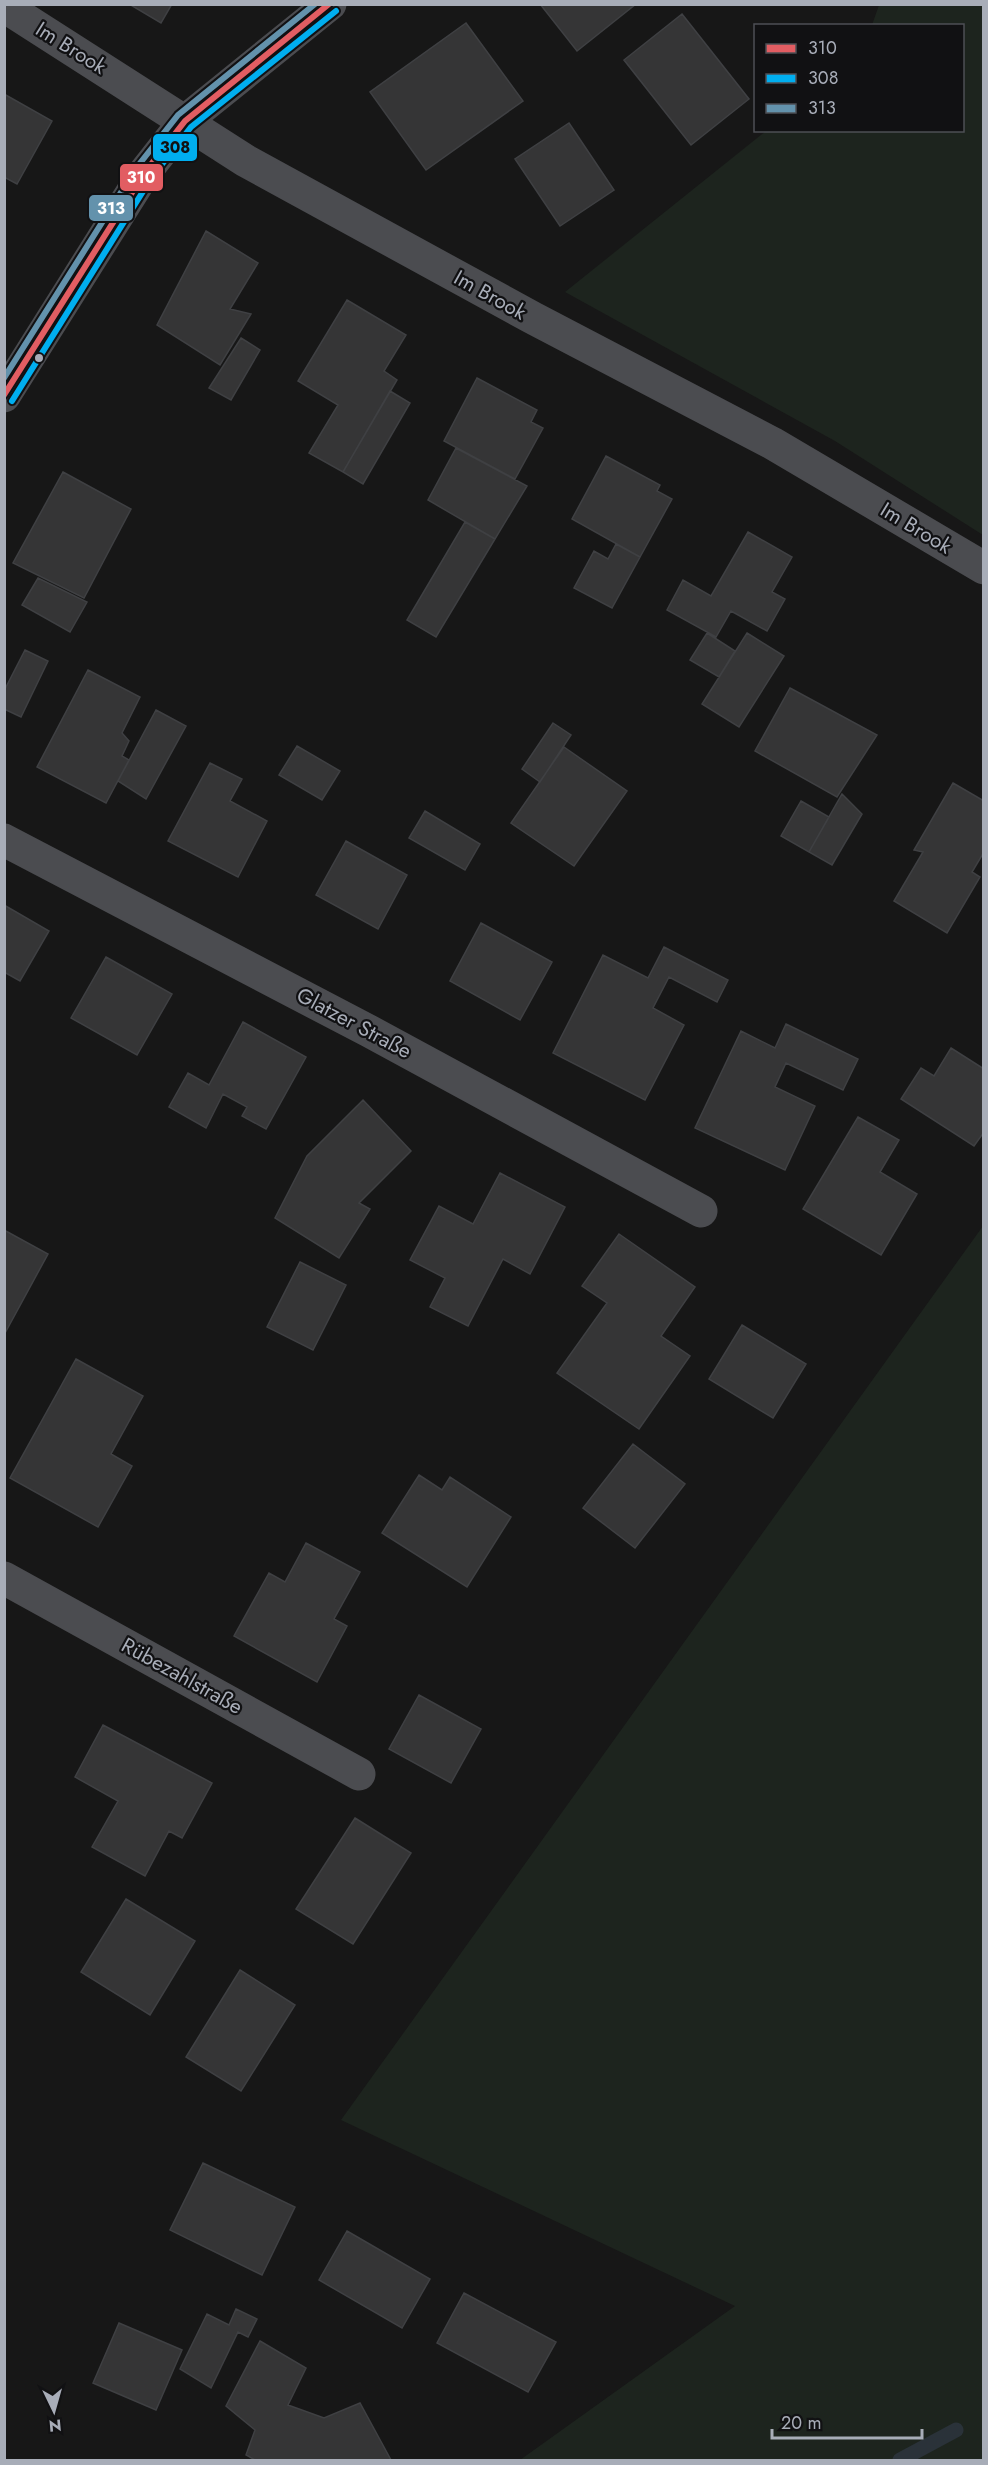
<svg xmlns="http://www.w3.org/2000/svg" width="988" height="2465" font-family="Jost,sans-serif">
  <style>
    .green { fill: #1d241e }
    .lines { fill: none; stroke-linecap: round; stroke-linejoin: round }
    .stream { stroke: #2a3239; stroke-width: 15 }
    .building { fill: #353536; stroke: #3f4043; stroke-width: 1.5 }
    .minor { stroke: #4b4c50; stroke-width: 33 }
    .bus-1-casing { stroke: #111113; stroke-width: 10 }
    .bus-2-casing { stroke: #111113; stroke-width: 10 }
    .bus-3-casing { stroke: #111113; stroke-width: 10 }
    .bus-1 { stroke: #e25d62; stroke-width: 6 }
    .bus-2 { stroke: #00aeef; stroke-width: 6 }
    .bus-3 { stroke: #6392ac; stroke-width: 6 }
    .bus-dot { fill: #a8adb8; stroke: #111113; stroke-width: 2 }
    .labels { text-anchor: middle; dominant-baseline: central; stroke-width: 4.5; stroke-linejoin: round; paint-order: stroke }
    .street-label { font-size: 21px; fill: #a8adb8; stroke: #111113 }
    .line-badge { stroke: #111113; stroke-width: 2 }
    .badge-label { font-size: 16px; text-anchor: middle; font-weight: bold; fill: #fff }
    .pale-badge-label { font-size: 16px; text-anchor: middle; font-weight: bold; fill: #111 }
  </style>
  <rect width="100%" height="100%" fill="#171717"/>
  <path class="green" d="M879,5H983V535L835,441L565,292L766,131L962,130V26L872,25Z
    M983,1226V2460H520L735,2306L341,2120Z"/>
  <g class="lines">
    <path class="stream" d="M900,2460L956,2430"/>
  </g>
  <path class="building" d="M129,4H172L161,23Z
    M540,4H636L577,51Z
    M682,14L749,99L691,145L624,60Z
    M466,23L523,101L426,170L370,92Z
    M4,94L52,121L17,184L4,177Z
    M569,123L614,190L560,226L515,159Z
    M206,231L258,263L230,309L251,314L220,365L157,325Z
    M347,300L406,335L384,371L397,380L343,472L309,453L338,405L298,381Z
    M241,338L260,350L231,400L209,388Z
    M477,378L537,410L531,422L543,428L515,479L444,441Z
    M390,391L410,403L363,484L343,472Z
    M456,448L527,486L495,539L428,500Z
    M606,456L660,485L657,491L672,499L640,557L572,519Z
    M63,472L131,509L84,598L13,563Z
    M465,522L495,539L436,637L407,620Z
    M748,532L792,557L772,592L785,599L767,631L731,611L716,637L667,610L683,580L711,596Z
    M616,544L640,557L612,608L574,588L594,551L608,559Z
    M38,578L87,602L70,632L22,605Z
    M707,633L735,651L719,677L690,660Z
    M747,633L784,656L739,727L702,704Z
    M25,650L48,661L21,717L4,709V691Z
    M88,670L140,697L122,733L129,741L122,756L129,760L106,803L37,767Z
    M790,688L877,735L837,797L755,751Z
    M156,710L186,726L146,799L118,781Z
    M553,723L571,735L540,782L522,769Z
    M297,746L340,771L322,800L279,775Z
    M564,747L627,791L574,866L511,823Z
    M210,763L242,779L230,801L267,821L238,877L168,841Z
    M953,783L984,801V852L972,872L980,877L947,933L894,901L923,852L914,850Z
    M842,794L862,814L832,865L809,852Z
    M801,801L829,817L809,852L781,836Z
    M425,811L480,844L465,870L409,838Z
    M346,841L407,875L378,929L316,895Z
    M4,905L49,931L20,981L4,972Z
    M481,923L552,962L520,1020L450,981Z
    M664,947L728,980L717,1002L669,977L653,1008L684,1025L645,1100L553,1053L603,955L648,978Z
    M106,957L172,994L137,1055L71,1018Z
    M243,1022L306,1057L266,1129L242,1116L247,1107L223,1094L206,1128L169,1107L188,1073L209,1085Z
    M786,1024L858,1059L843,1090L786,1063L775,1087L815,1106L785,1170L695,1128L741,1031L775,1048Z
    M951,1048L984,1069V1132L974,1146L901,1099L921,1068L934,1076Z
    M363,1100L411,1151L359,1203L370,1209L339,1258L275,1218L307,1156Z
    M858,1117L899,1140L880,1172L917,1194L881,1255L803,1209Z
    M500,1173L565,1207L530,1274L503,1259L468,1326L430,1307L445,1278L410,1260L439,1206L473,1224Z
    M4,1230L48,1254L4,1335Z
    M619,1234L695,1287L661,1336L690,1356L639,1429L557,1373L607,1303L582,1286Z
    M300,1262L346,1285L313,1350L267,1327Z
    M742,1325L806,1364L773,1418L709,1379Z
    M76,1359L143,1396L111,1454L132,1466L98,1527L10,1478Z
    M633,1444L685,1484L635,1548L583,1508Z
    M419,1475L442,1490L450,1477L511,1517L467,1587L382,1533Z
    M306,1543L360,1572L334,1619L347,1626L317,1682L234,1636L269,1573L285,1582Z
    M419,1695L481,1729L451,1783L389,1749Z
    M103,1725L212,1783L182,1838L169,1831L145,1876L92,1847L118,1801L75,1777Z
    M355,1818L411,1853L353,1944L296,1909Z
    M126,1899L195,1941L150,2015L81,1972Z
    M240,1970L295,2005L241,2091L186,2057Z
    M203,2163L295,2207L262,2275L170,2230Z
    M347,2231L430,2279L402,2328L319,2280Z
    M464,2293L556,2342L528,2392L437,2343Z
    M236,2309L257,2319L248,2337L238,2332L211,2388L180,2369L207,2314L229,2325Z
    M119,2323L182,2350L156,2410L93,2383Z
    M260,2341L306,2368L288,2405L324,2418L360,2403L391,2460H255L246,2455L255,2430L226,2406Z"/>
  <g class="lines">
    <path class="minor" d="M4,6L246,161L533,318L772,443L984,568
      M4,396L145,172L185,121L330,4
      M4,840L369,1031L701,1211
      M4,1578L359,1774"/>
    <g class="bus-1-casing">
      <path id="bus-1" d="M4,395L145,172L185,121L329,4"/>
    </g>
    <g class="bus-2-casing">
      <path id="bus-2" d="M12,401L152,177L191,127L336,11"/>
    </g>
    <g class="bus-3-casing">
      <path id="bus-3" d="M4,378L137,167L178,115L315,4"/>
    </g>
    <use href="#bus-1" class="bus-1"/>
    <use href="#bus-2" class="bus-2"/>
    <use href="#bus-3" class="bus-3"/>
  </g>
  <circle class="bus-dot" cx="39" cy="358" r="5"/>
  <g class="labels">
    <g class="street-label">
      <text transform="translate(71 48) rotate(32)">Im Brook</text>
      <text transform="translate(490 295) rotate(29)">Im Brook</text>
      <text transform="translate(916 528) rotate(31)">Im Brook</text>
      <text transform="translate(354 1023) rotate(28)">Glatzer Straße</text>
      <text transform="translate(182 1676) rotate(29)">Rübezahlstraße</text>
    </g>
  </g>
  <g class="line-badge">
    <rect x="152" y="133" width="46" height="29" rx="6" fill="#00aeef"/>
    <rect x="119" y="163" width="45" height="29" rx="6" fill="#e25d62"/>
    <rect x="88" y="194" width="46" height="28" rx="6" fill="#6392ac"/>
  </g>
  <g class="badge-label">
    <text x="141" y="183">310</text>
    <text x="111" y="214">313</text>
  </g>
  <g class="pale-badge-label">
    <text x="175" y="153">308</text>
  </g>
  <rect width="988" height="2465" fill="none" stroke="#a8adb8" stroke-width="12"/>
  <rect x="754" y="24" width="210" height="108" fill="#111113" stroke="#4d4f55" stroke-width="1.5"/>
  <rect x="766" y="44" width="30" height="9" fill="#e25d62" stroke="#4d4f55" stroke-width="1.5"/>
  <text x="808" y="54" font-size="18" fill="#a8adb8">310</text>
  <rect x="766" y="74" width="30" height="9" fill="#00aeef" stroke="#4d4f55" stroke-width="1.5"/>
  <text x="808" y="84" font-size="18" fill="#a8adb8">308</text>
  <rect x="766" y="104" width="30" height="9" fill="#6392ac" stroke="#4d4f55" stroke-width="1.5"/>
  <text x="808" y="114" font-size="18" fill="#a8adb8">313</text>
  <g transform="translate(54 2411) rotate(175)" stroke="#111113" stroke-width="4.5" paint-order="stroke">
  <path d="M0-4.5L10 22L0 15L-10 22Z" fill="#a8adb8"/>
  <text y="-9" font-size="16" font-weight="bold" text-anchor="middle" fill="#a8adb8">N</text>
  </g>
  <path d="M772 2429v9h150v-9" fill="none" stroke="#a8adb8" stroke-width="3"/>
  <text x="781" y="2429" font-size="18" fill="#a8adb8" stroke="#111113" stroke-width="4.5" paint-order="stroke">20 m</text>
</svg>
